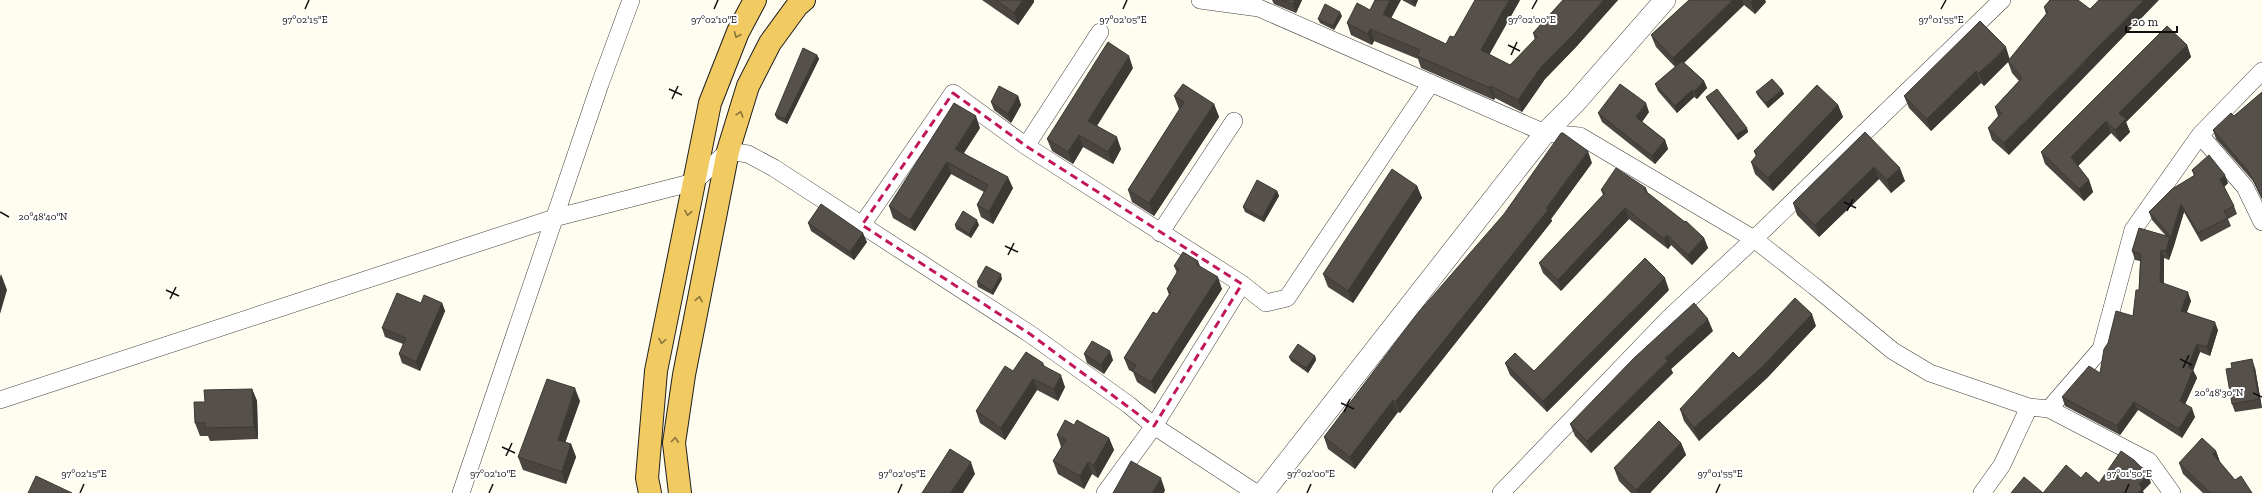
<svg xmlns="http://www.w3.org/2000/svg" width="2262" height="493" font-family="'Zilla Slab',serif">
  <style>
    .lines { fill: none; stroke-linecap: round; stroke-linejoin: round }
    .minor-casing { stroke: #414141; stroke-width: 18 }
    .tertiary-casing { stroke: #414141; stroke-width: 22 }
    .trunk-casing { stroke: #1f1f1f; stroke-width: 24 }
    .minor { stroke: #fff; stroke-width: 17 }
    .tertiary { stroke: #fff; stroke-width: 21 }
    .trunk { stroke: #f2ca62; stroke-width: 22 }
    .wall { fill: #4a4540 }
    .shaded-wall { fill: #3c3834 }
    .building { fill: #56504a; stroke: #3c3834 }
    .oneway { stroke: #8b753c }
    .marked { fill: none; stroke: #c2185b; stroke-width: 3; stroke-dasharray: 8 5; stroke-linejoin: round }
    .ticks { fill: none; stroke: #0e0e0e; stroke-width: 1.5 }
    .ticks-label { font-size: 10px; text-anchor: middle; fill: #0e0e0e; stroke: #fff; stroke-width: 4; stroke-linejoin: round; paint-order: stroke }
  </style>
  <rect width="100%" height="100%" fill="#fffdef"/>
  <g class="lines">
    <g class="minor-casing">
      <path id="minor" d="M1200,0L1259,8L1545,133L1580,136L1754,239L1814,286L1893,351L1930,373L2029,407L2049,409L2149,461L2172,493
        M2200,135L2245,187L2262,222
        M1026,146L1100,32
        M862,225L953,93L1026,146L1242,284
        M1160,233L1234,121
        M0,400L554,218L694,182L728,151L748,154L774,168L1030,334L1129,405L1154,426L1256,493
        M2049,409L2101,349L2133,230L2200,135L2262,71
        M461,493L600,84L631,0
        M1105,493L1154,426L1242,284L1266,303L1287,298L1431,83
        M1501,493L1669,318L1754,239L2002,0
        M1982,493L2002,465L2029,407"/>
    </g>
    <g class="tertiary-casing">
      <path id="tertiary" d="M1263,493L1545,133L1575,103L1665,0"/>
    </g>
    <g class="trunk-casing">
      <path id="trunk" d="M650,493L647,478L656,371L710,103L738,32L755,0
        M680,493L674,443L684,375L728,151L748,86L770,43L797,6L804,0"/>
    </g>
    <use href="#minor" class="minor"/>
    <use href="#tertiary" class="tertiary"/>
    <use href="#trunk" class="trunk"/>
  </g>
  <path class="wall" d="M982,0H1034V2L1018,25Z
    M1272,0H1302L1296,13L1274,4Z
    M1402,0H1418L1415,7Z
    M1520,0L1489,55L1510,65L1535,40L1533,33L1563,0H1618L1576,47L1545,79L1522,112L1495,98L1494,100L1421,68L1418,59L1374,41L1372,45L1351,35L1347,23L1391,18L1446,44L1454,37Z
    M1689,0H1765L1766,2L1755,14L1744,5L1684,63L1704,81L1707,88L1697,99L1694,97L1677,113L1658,91L1655,84L1675,67L1656,47L1651,35Z
    M2078,0L2009,155L1992,140L1988,128L1998,116L1995,107L2019,81L2012,73L2008,62L1984,86L1981,83L1931,131L1909,108L1904,96L2010,59L2046,14L2044,7Z
    M1342,16L1334,30L1320,23L1318,19Z
    M2187,45L2191,57L2126,122L2130,132L2120,142L2111,133L2078,166L2089,180L2093,192L2084,201L2045,164L2041,152Z
    M817,55L819,59L787,124L777,119L775,115Z
    M1133,68L1097,126L1121,149L1113,164L1083,147L1073,164L1052,151L1047,139Z
    M1782,90L1784,94L1768,108L1758,96L1756,92Z
    M2262,92V200L2253,181L2216,139L2213,130L2234,116Z
    M1018,96L1021,105L1011,123L994,110L991,102Z
    M1174,96L1214,104L1219,117L1154,216L1132,202L1128,190L1180,109H1179Z
    M1706,97L1747,128L1748,132L1738,140L1708,101Z
    M1838,105L1843,117L1773,191L1755,174L1751,162L1756,157L1754,151Z
    M1649,112L1642,122L1665,140L1668,149L1655,164L1602,122L1598,113Z
    M980,128L964,153L1013,188L993,224L981,217L977,205L984,192L951,174L915,231L893,218L889,206Z
    M1865,132L1905,181L1891,193L1879,179L1819,237L1797,215L1793,203Z
    M1592,163L1551,219L1552,221L1400,413L1398,412L1355,469L1328,449L1324,437Z
    M2192,170L2228,183L2224,187L2234,206L2237,214L2228,219L2231,226L2201,242L2184,212L2169,260L2164,258V284L2191,301L2187,312L2218,330L2210,356L2200,352L2193,370L2197,378L2185,404L2195,417L2182,438L2138,410L2120,435L2065,406L2062,397L2100,373L2133,316L2139,290L2140,261L2135,260L2132,251L2166,236L2152,220L2149,212L2194,176Z
    M1417,186L1422,198L1353,303L1328,287L1323,274Z
    M1646,188L1648,193L1704,238L1708,248L1692,265L1671,245L1668,249L1629,219L1561,291L1543,273L1539,263L1603,195L1601,190Z
    M1277,191L1279,196L1264,222L1245,212L1243,207Z
    M808,223L867,242L854,260L811,231Z
    M955,225H979L971,238L956,229Z
    M1198,261L1200,266L1222,289L1155,394L1137,382L1133,372L1129,370L1124,358L1157,314L1169,295L1167,289L1177,273L1174,266Z
    M1002,279L993,295L978,287L977,282Z
    M1669,290L1547,412L1510,375L1505,363L1534,371Z
    M421,303H442L445,311L420,371L402,363L399,354L403,344L385,337L382,328Z
    M1816,326L1767,378L1699,441L1684,421L1680,409L1739,358Z
    M1713,331L1671,369L1673,373L1591,453L1575,436L1570,424Z
    M1084,354L1113,360L1104,374L1087,363Z
    M1315,356L1316,360L1308,373L1291,361L1289,357Z
    M1043,363L1045,367L1065,387L1058,401L1037,390L1005,440L980,423L976,411L1013,371Z
    M2255,368L2262,408L2235,412L2232,404Z
    M252,389L257,401L258,439L210,441L208,436H200L195,423L205,402Z
    M580,401L565,442L571,444L576,457L566,484L523,470L518,457Z
    M1057,435L1109,438L1114,450L1098,478L1092,474L1084,489L1058,474L1053,461L1061,447Z
    M1681,443L1686,455L1650,493H1631L1619,481L1614,468Z
    M2216,451L2220,462L2235,480L2252,493H2203L2183,474L2179,463Z"/>
  <path class="shaded-wall" d="M1023,0H1034V2L1018,25L1014,13Z
    M1295,0H1302L1296,13L1293,4Z
    M1390,0H1401L1387,26L1383,14Z
    M1412,0H1418L1415,7Z
    M1509,0H1520L1485,62L1481,50Z
    M1604,0H1618L1576,47L1545,79L1522,112L1518,100L1541,67Z
    M1733,0H1742L1744,5L1677,69L1673,58Z
    M1753,0H1765L1766,2L1755,14L1751,3Z
    M2144,0H2159L2009,155L2004,143Z
    M1340,12L1342,16L1334,30L1333,26Z
    M1370,29L1374,41L1372,45L1368,34Z
    M2187,45L2191,57L2126,122L2130,132L2120,142L2115,130L2119,113Z
    M2006,47L2010,60L1984,86L1979,73Z
    M817,55L819,59L787,124L785,119Z
    M1129,56L1133,68L1092,133L1088,121Z
    M1976,71L1981,83L1931,131L1927,119Z
    M1704,81L1707,88L1697,99L1694,92Z
    M1491,86L1495,98L1494,100L1490,88Z
    M1692,90L1694,97L1677,113L1675,106Z
    M1782,90L1784,94L1768,108L1766,103Z
    M1018,96L1021,105L1011,123L1008,114Z
    M1646,103L1649,112L1639,126L1636,117Z
    M1214,104L1219,117L1154,216L1149,203Z
    M1838,105L1843,117L1773,191L1768,178Z
    M976,116L980,128L959,160L955,149Z
    M2106,121L2111,133L2075,169L2071,157Z
    M1747,128L1748,132L1738,140L1736,135Z
    M1079,135L1083,147L1073,164L1068,152Z
    M1117,137L1121,149L1113,164L1108,152Z
    M1665,140L1668,149L1655,164L1652,156Z
    M1588,151L1592,163L1551,219L1552,221L1400,413L1395,402L1546,208Z
    M947,162L951,174L915,231L910,220Z
    M1874,167L1879,179L1819,237L1815,225Z
    M1900,168L1905,181L1891,193L1887,180Z
    M2225,175L2228,183L2223,188L2220,179Z
    M1008,177L1013,188L993,224L989,212Z
    M2089,180L2093,192L2084,201L2079,189Z
    M1417,186L1422,198L1353,303L1348,291Z
    M1277,191L1279,196L1264,222L1262,218Z
    M2181,204L2184,212L2174,246L2171,237Z
    M1625,208L1629,219L1561,291L1558,280Z
    M977,220L979,225L971,238L969,234Z
    M863,233L867,242L854,260L850,252Z
    M1667,235L1671,245L1668,249L1664,239Z
    M2170,237L2174,246L2169,260L2166,251Z
    M1704,238L1708,248L1692,265L1688,255Z
    M2161,250L2164,258L2163,291L2160,282Z
    M1,274L7,290L0,314V277Z
    M1001,274L1002,279L993,295L992,291Z
    M1218,277L1222,289L1155,394L1151,382Z
    M1665,278L1669,290L1547,412L1543,401Z
    M2188,292L2191,301L2184,319L2181,311Z
    M442,303L445,311L420,371L416,362Z
    M1812,314L1816,326L1767,378L1699,441L1694,428Z
    M1708,319L1713,331L1671,369L1673,373L1591,453L1587,441L1665,358Z
    M2215,322L2218,330L2210,356L2207,347Z
    M2197,344L2200,352L2192,374L2193,370L2197,378L2183,409L2180,401L2188,367Z
    M1110,351L1113,360L1104,374L1101,365Z
    M1315,356L1316,360L1308,373L1306,368Z
    M2252,359L2255,368L2262,408L2259,399Z
    M1061,375L1065,387L1058,401L1054,389Z
    M1033,379L1037,390L1005,440L1001,428Z
    M575,388L580,401L562,452L558,440Z
    M252,389L257,401L258,439L254,427Z
    M1393,400L1398,412L1355,469L1350,457Z
    M2134,402L2138,410L2120,435L2117,426Z
    M2192,408L2195,417L2182,438L2179,429Z
    M1109,438L1114,450L1098,478L1094,465Z
    M1681,443L1686,455L1650,493H1637L1636,490Z
    M571,444L576,457L566,484L562,472Z
    M2216,451L2220,462L2213,454Z
    M971,462L975,474L963,493H950Z
    M1088,462L1092,474L1084,489L1080,476Z
    M2148,474L2151,483L2143,491L2144,493H2139V484Z
    M1161,478L1165,490L1164,493H1152Z"/>
  <path class="building" d="M996,0H1023L1014,13Z
    M1282,0H1295L1293,4Z
    M1375,0H1390L1383,14L1446,44L1450,36L1454,37L1475,0H1509L1481,50L1510,65L1537,37L1533,33L1563,0H1604L1572,36L1541,67L1518,100L1491,86L1490,88L1417,56L1420,50L1370,29L1368,34L1347,23L1357,3L1370,10Z
    M1689,0H1733L1673,58L1651,35Z
    M1747,0H1753L1751,3Z
    M2050,0H2078L2090,9L2099,0H2144L2004,143L1988,128L2002,113L1995,107L2022,78L2008,61L2048,12L2044,7Z
    M1325,4L1340,12L1333,26L1318,19Z
    M1980,21L2006,47L1979,73L1976,71L1927,119L1904,96Z
    M2167,26L2187,45L2119,113L2126,119L2115,130L2106,121L2071,157L2089,180L2079,189L2041,152Z
    M1108,42L1129,56L1088,121L1117,137L1108,152L1079,135L1068,152L1047,139Z
    M803,48L817,55L785,119L775,115Z
    M1682,61L1704,81L1694,92L1692,90L1675,106L1655,84Z
    M1772,79L1782,90L1766,103L1756,92Z
    M1183,84L1214,104L1149,203L1128,190L1184,102L1174,96Z
    M1620,84L1646,103L1636,117L1665,140L1652,156L1598,113Z
    M1817,85L1838,105L1768,178L1751,162L1757,155L1754,151Z
    M999,86L1018,96L1008,114L991,102Z
    M1717,89L1747,128L1736,135L1706,97Z
    M2262,92V197L2249,172L2213,130L2231,113L2234,116Z
    M954,103L976,116L955,149L1008,177L989,212L977,205L988,185L947,162L910,220L889,206Z
    M1865,132L1900,168L1887,180L1874,167L1815,225L1793,203Z
    M1561,133H1563L1588,151L1546,208L1548,210L1395,402L1393,400L1350,457L1324,437L1417,314L1504,214Z
    M2209,155L2225,175L2220,179L2234,206L2224,211L2228,218L2198,233L2181,204L2171,237L2149,212L2172,189L2195,175L2192,170Z
    M1616,168L1646,188L1644,190L1685,222L1686,221L1704,238L1688,255L1667,235L1664,239L1625,208L1558,280L1539,263L1605,193L1601,190Z
    M1392,169L1417,186L1348,291L1323,274Z
    M1257,180L1277,191L1262,218L1243,207Z
    M821,204L863,233L850,252L808,223Z
    M963,211L977,220L969,234L955,225Z
    M2139,228L2170,237L2166,251L2161,250L2160,282L2188,292L2181,311L2215,322L2207,347L2197,344L2188,367L2193,370L2180,401L2192,408L2179,429L2134,402L2117,426L2062,397L2089,366L2100,373L2104,349L2108,343L2116,311L2133,316L2136,290H2139L2141,254L2132,251Z
    M1183,252L1198,261L1196,264L1218,277L1151,382L1132,371L1136,365L1124,358L1153,312L1157,314L1171,292L1167,289L1179,269L1174,266Z
    M1645,258L1665,278L1543,401L1505,363L1515,353L1534,371Z
    M986,266L1001,274L992,291L977,282Z
    M397,293L421,303L424,295L442,303L416,362L399,354L406,338L382,328Z
    M1795,298L1812,314L1763,366L1694,428L1680,409L1733,352L1739,358Z
    M1694,303L1708,319L1665,358L1668,361L1587,441L1570,424L1634,358Z
    M1092,341L1110,351L1101,365L1084,354Z
    M1298,344L1315,356L1306,368L1289,357Z
    M1026,352L1043,363L1042,365L1061,375L1054,389L1033,379L1001,428L976,411L1005,366L1013,371Z
    M2252,359L2259,399L2232,404L2226,369L2232,368L2231,363Z
    M547,379L575,388L558,440L571,444L562,472L518,457Z
    M252,389L254,427L205,428V423H195L194,402H205L204,390Z
    M1065,420L1074,425L1077,420L1109,438L1094,465L1088,462L1080,476L1053,461L1066,440L1057,435Z
    M1659,421L1681,443L1636,490L1614,468Z
    M2202,438L2216,451L2213,454L2235,480L2241,476L2252,493H2210L2179,463Z
    M950,449L971,462L950,493H922Z
    M2121,451L2134,460L2148,474L2139,484L2142,488L2139,493H2011L2024,477L2043,493L2066,465L2081,478L2086,472L2099,483Z
    M1131,461L1161,478L1152,493H1113Z
    M36,476L72,493H28Z"/>
  <defs><path id="oneway-chevron" d="M-2-3.5L2.5 0L-2 3.5" fill="none" stroke-width="1.6" stroke-linecap="round" stroke-linejoin="round"/></defs>
  <g class="oneway">
    <use href="#oneway-chevron" transform="translate(737 35) rotate(113)"/>
    <use href="#oneway-chevron" transform="translate(740 114) rotate(-73)"/>
    <use href="#oneway-chevron" transform="translate(688 213) rotate(101)"/>
    <use href="#oneway-chevron" transform="translate(699 299) rotate(-79)"/>
    <use href="#oneway-chevron" transform="translate(662 341) rotate(101)"/>
    <use href="#oneway-chevron" transform="translate(675 440) rotate(-86)"/>
  </g>
  <path class="marked" d="M953,93L1026,146L1242,284L1154,426L1030,334L862,225Z"/>
  <path class="ticks" d="M305,9L309,0M714,9L718,0M1123,9L1127,0M1532,9L1537,0M1941,9L1946,0M1508,45L1520,51M1511,55L1517,42M669,89L682,95M672,99L678,86M1844,202L1856,208M1847,211L1853,199M0,212L9,217M1005,246L1018,252M1008,255L1014,243M166,290L179,296M170,299L176,287M2180,359L2192,365M2183,368L2189,355M2253,393L2262,397M1341,403L1354,409M1344,412L1350,399M502,447L515,453M506,456L512,443M80,493L84,484M489,493L493,484M898,493L902,484M1307,493L1311,484M1716,493L1720,484M2125,493L2129,484"/>
  <g class="ticks-label">
    <text x="305" y="23">97°02'15"E</text>
    <text x="714" y="23">97°02'10"E</text>
    <text x="1123" y="23">97°02'05"E</text>
    <text x="1532" y="23">97°02'00"E</text>
    <text x="1941" y="23">97°01'55"E</text>
    <text x="43" y="220">20°48'40"N</text>
    <text x="2219" y="396">20°48'30"N</text>
    <text x="84" y="477">97°02'15"E</text>
    <text x="493" y="477">97°02'10"E</text>
    <text x="902" y="477">97°02'05"E</text>
    <text x="1311" y="477">97°02'00"E</text>
    <text x="1720" y="477">97°01'55"E</text>
    <text x="2129" y="477">97°01'50"E</text>
  </g>
  <path d="M2126 26v6h51v-6" fill="none" stroke="#0e0e0e" stroke-width="2"/>
  <text x="2132" y="26" font-size="12" fill="#0e0e0e" stroke="#ffffff" stroke-width="3" paint-order="stroke">20 m</text>
</svg>
